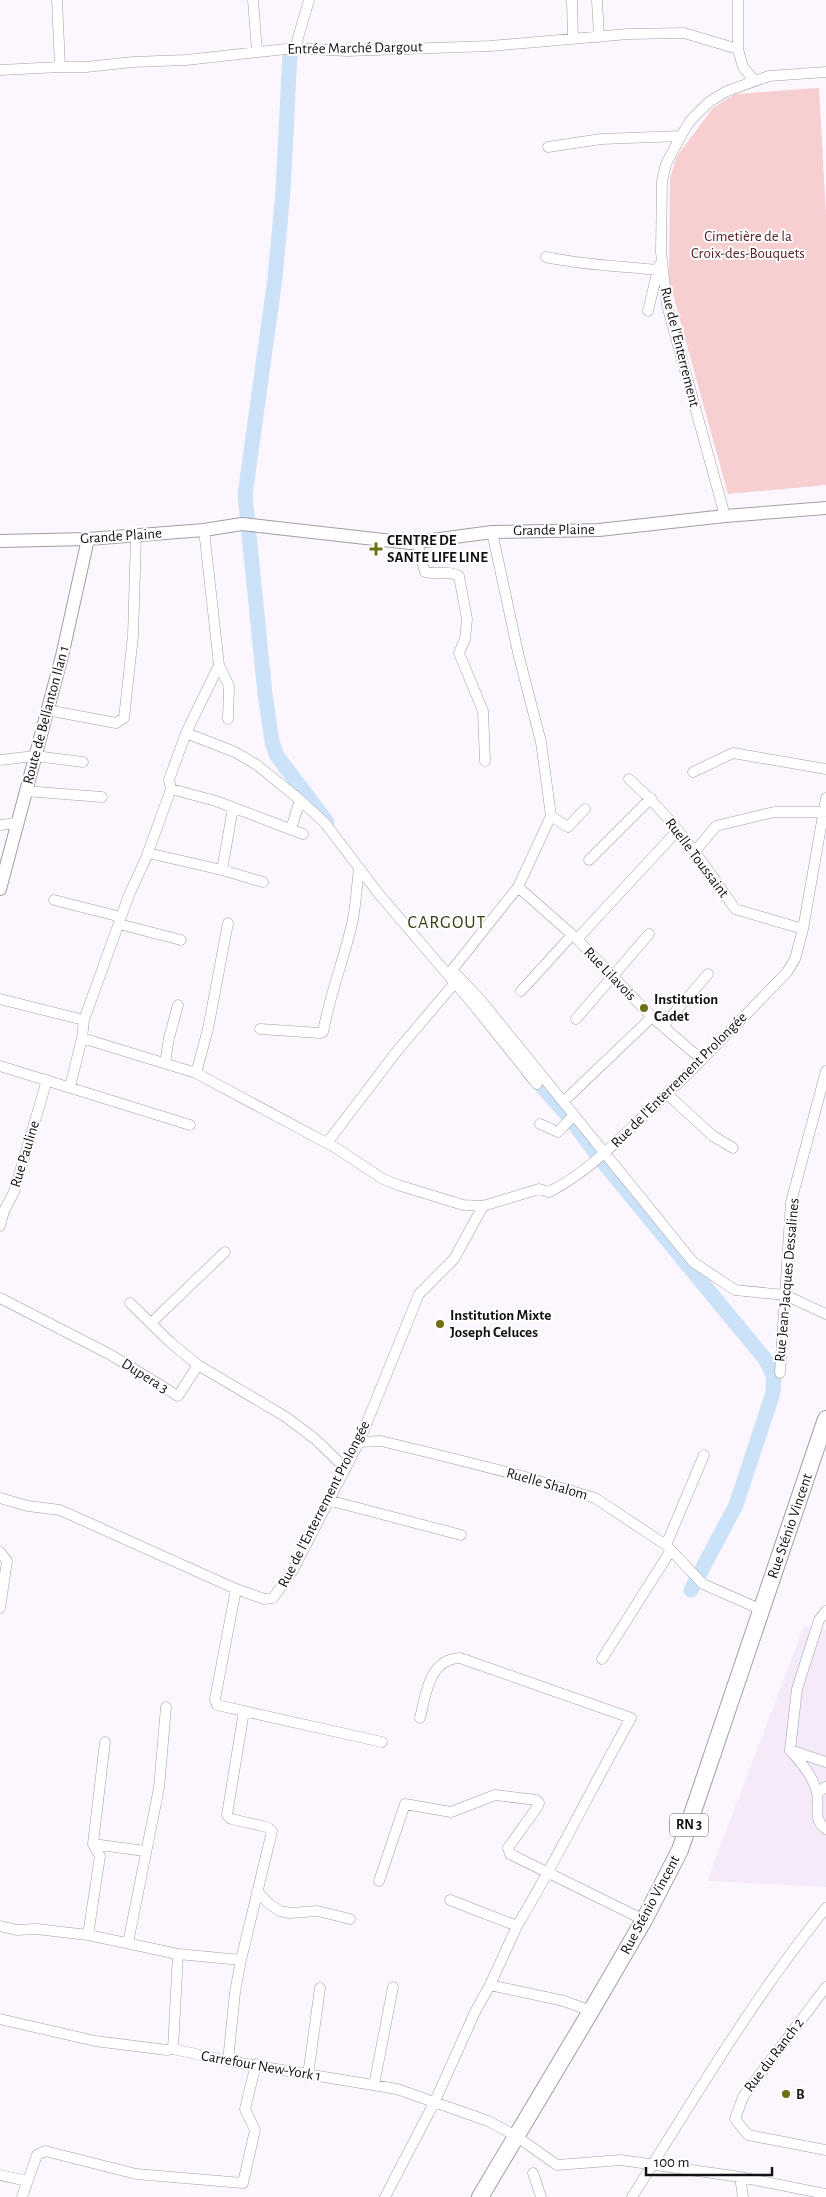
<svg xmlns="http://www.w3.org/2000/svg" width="826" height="2197" font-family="'Alegreya Sans',sans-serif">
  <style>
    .built { fill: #f4eaf9 }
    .green { fill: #f7cfd0 }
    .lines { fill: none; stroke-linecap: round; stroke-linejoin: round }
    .river { stroke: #cce2f9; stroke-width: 15 }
    .minor-casing { stroke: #a39ea6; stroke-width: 11 }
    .tertiary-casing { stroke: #a39ea6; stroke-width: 14 }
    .primary-casing { stroke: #a39ea6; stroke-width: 18 }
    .minor { stroke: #fff; stroke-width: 10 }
    .tertiary { stroke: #fff; stroke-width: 12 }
    .primary { stroke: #fff; stroke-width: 16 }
    .poi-dot { fill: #6e7014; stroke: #fff; stroke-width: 2 }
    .labels { text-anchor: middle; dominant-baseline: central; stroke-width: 4; stroke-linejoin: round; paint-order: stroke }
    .shield { fill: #fff; stroke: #5a585a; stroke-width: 1 }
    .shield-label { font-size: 14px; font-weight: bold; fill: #131114 }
    .street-label { font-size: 15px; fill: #131114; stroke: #fff }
    .park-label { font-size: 15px; fill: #582328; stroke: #fff }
    .poi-label { font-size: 15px; font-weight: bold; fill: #131114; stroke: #fff; text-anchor: start }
    .quarter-label { font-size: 18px; letter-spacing: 1px; fill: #3c3d15; stroke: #fff }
  </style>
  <rect width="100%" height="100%" fill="#fcf7ff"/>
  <path class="built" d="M804,1626L826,1630V1887L707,1881Z"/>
  <path class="green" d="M819,88L826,216V485L728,494L669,280L670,178L677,156L713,108L735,94Z"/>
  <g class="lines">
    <path class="river" d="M290,53L283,191L275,278L245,495L265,694L272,742L277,756L327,822
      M528,1071L570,1118L598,1156L765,1359C773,1372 776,1380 772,1396L736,1505L691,1590"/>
    <g class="minor-casing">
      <path id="minor" d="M57,0L60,67
        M253,0L257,51
        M572,0L573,39
        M597,0L599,37
        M738,0V49L743,67L754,80
        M295,48L309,0
        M0,70L60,67H86L133,62L186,60L295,48L347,51L490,46L628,34L684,33L738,49
        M548,147L601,139L681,136
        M546,257C583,265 620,266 658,270
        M648,311L659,265
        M725,516L667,305L661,252L662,181L666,164L681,136L690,121L709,102L727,91L769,76L826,72
        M492,532L519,657L541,742L551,816L518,887L452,970L479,998L693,1262L735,1290L785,1295L826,1314
        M417,542L425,572C436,575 449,570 459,576L467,619L465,639L459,653L483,711L485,761
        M219,665L229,686L228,719
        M47,710L116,723L124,718L133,636L136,536
        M186,733L235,752L257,765L300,800L325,823L378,893L472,1003L537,1084
        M0,760L35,756L83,762
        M693,772L733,753L826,769
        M629,779C672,817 703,862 735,909L803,929
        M171,789L216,801L303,834
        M25,791L102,797
        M551,816L568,827L585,809
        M0,825L16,823
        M291,829L300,800
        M696,850L716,826L774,812H824
        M148,853L222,870L263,882
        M589,860L651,798
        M222,870L233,808
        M518,887L577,939L652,1017L702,1060
        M54,900L121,917
        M119,924L181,940
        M577,939L678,830
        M521,991L572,935
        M0,999L84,1020L82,1038L196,1073L336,1148L383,1179L398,1185L463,1205L483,1206L539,1189L549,1192C587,1173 616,1142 647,1113C695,1068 741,1020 787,972L795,959L803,929L826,798
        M576,1019L649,934
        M84,1020L129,895L146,858L171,789L169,780L186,733L219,665L204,530
        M663,1026L708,974
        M260,1029L320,1033L323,1032C330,993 345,957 353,919C356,902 357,885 359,868
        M165,1063L169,1038L178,1005
        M0,1066L190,1125
        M196,1073L208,1029L228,923
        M70,1087L82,1038
        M667,1094L713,1136L733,1148
        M563,1102L652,1017
        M540,1124L558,1132L574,1115
        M327,1143L397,1051L459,978
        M0,1226L4,1211L14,1192L47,1080
        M0,1298L111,1355L178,1396L198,1365L286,1417L315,1439L345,1468
        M130,1303L171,1343L198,1365
        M151,1323L225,1252
        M780,1373L791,1202L826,1071
        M359,1442L381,1441L443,1456L522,1476L595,1498L666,1545L703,1584L762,1610
        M0,1498L28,1506L60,1510L236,1589L264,1599L273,1598L293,1570L359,1442L419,1294L454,1259L483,1206
        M328,1500L461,1535
        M666,1545L704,1455
        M0,1552L7,1561L0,1608
        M236,1589L215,1699L217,1705L382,1742
        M826,1611L819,1620L797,1689L790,1750L826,1762
        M602,1659L671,1550
        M420,1718C426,1694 429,1659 460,1658L631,1718C592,1787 558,1858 517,1926
        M105,1742L93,1844L145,1851
        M791,1751C801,1763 813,1776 817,1792C820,1807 812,1819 826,1829
        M817,1793L826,1787
        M379,1881L405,1804L451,1812L495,1795L536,1800L539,1803L538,1806L508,1848L510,1854L644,1920
        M257,1891L268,1903L280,1911L290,1913L318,1911L350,1919
        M450,1900L517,1926L490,1985
        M0,1926L17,1930L36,1929L88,1935L178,1954L173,2049
        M88,1935L100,1856L93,1844
        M128,1943L159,1788L166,1707
        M178,1954L241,1960
        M826,1987L743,2097L735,2119L748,2135L826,2150
        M0,2019L95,2041L167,2050L173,2049L228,2061L397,2089L488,2121L516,2136L557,2165L621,2160L740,2177L826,2194
        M228,2061L235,1992L241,1960L272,1831L267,1827L231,1819L227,1815L244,1711
        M308,2075L320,1988
        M374,2085L393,1987
        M533,2173L541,2197
        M0,2175L27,2181
        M740,2177L743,2197
        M22,2197L37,2155L45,2151L136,2174L243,2183L255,2130L245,2109L256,2064
        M385,2197L435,2101L475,2012L490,1985L564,2001L591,2011
        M632,2197C694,2099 753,1998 826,1908"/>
    </g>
    <g class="tertiary-casing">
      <path id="tertiary" d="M0,541L88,539L204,530L242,524L410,543L492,532L599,530L725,516L826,508
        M0,889L62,656L88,539"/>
    </g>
    <g class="primary-casing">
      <path id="primary" d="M480,2197L591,2011L644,1920L680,1850L826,1419"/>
    </g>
    <use href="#minor" class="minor"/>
    <use href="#tertiary" class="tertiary"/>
    <use href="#primary" class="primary"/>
  </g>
  <g class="poi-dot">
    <path d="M373.5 541.5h5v5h5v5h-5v5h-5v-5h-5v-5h5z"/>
    <circle cx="644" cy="1008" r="5"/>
    <circle cx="440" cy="1324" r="5"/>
    <circle cx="786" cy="2094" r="5"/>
  </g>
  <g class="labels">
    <rect class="shield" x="670" y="1813.5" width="38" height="23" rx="4"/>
    <g class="shield-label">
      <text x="689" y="1825">RN 3</text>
    </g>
    <g class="street-label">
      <text transform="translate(355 48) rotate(-1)">Entrée Marché Dargout</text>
      <text transform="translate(680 347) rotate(76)">Rue de l'Enterrement</text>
      <text transform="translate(554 530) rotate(-1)">Grande Plaine</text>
      <text transform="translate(121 536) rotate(-4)">Grande Plaine</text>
      <text transform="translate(46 715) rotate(-75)">Route de Bellanton Ilan 1</text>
      <text transform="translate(697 858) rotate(53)">Ruelle Toussaint</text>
      <text transform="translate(610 974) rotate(46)">Rue Lilavois</text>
      <text transform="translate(679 1080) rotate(-45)">Rue de l'Enterrement Prolongée</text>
      <text transform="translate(25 1154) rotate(-73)">Rue Pauline</text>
      <text transform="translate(787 1280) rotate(-85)">Rue Jean-Jacques Dessalines</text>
      <text transform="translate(145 1376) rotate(32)">Dupera 3</text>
      <text transform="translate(547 1484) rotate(16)">Ruelle Shalom</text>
      <text transform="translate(324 1504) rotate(-63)">Rue de l'Enterrement Prolongée</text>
      <text transform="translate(790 1526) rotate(-71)">Rue Sténio Vincent</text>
      <text transform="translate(650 1905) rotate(-62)">Rue Sténio Vincent</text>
      <text transform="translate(774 2055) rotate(-53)">Rue du Ranch 2</text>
      <text transform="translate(261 2066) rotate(10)">Carrefour New-York 1</text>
    </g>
    <g class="park-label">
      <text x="748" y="236">Cimetière de la<tspan x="748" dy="17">Croix-des-Bouquets</tspan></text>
    </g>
    <g class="poi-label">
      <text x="387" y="540">CENTRE DE<tspan x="387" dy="17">SANTE LIFE LINE</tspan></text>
      <text x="654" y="999">Institution<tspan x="654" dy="17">Cadet</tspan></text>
      <text x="450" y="1315">Institution Mixte<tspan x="450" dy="17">Joseph Celuces</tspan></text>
      <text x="796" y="2094">B</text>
    </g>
    <g class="quarter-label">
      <text x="447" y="923">CARGOUT</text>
    </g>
  </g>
  <path d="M646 2167v8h126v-8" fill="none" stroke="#131114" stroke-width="2.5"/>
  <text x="654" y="2167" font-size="15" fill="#131114" stroke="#ffffff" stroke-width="4" paint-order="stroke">100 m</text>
</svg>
